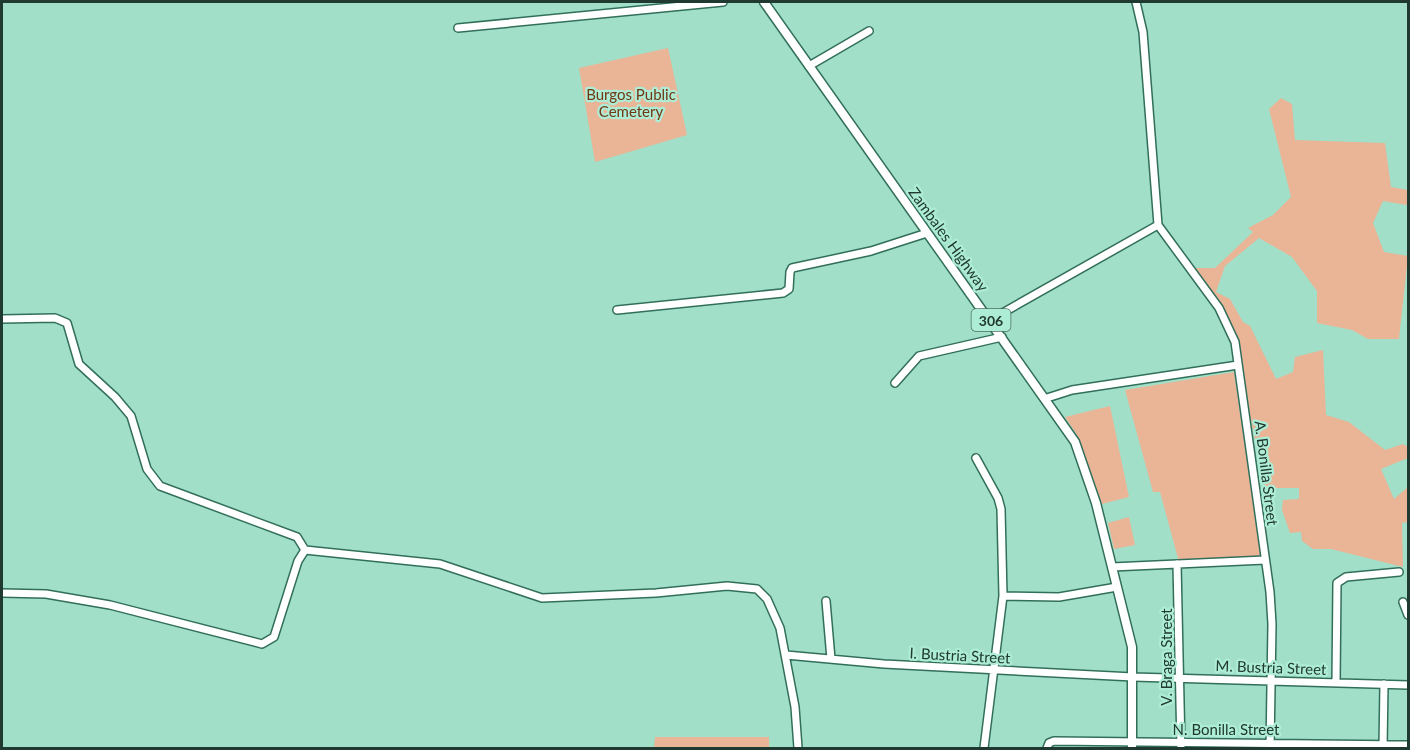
<svg xmlns="http://www.w3.org/2000/svg" width="1410" height="750" font-family="Lato,sans-serif">
  <style>
    .green { fill: #eab497 }
    .lines { fill: none; stroke-linecap: round; stroke-linejoin: round }
    .minor-casing { stroke: #326f5b; stroke-width: 10 }
    .major-casing { stroke: #326f5b; stroke-width: 11 }
    .minor { stroke: #fff; stroke-width: 7 }
    .major { stroke: #fff; stroke-width: 8 }
    .labels { text-anchor: middle; dominant-baseline: central; stroke-width: 4.5; stroke-linejoin: round; paint-order: stroke }
    .shield { fill: #aeedd5; stroke: #4b6f62; stroke-width: 1.5 }
    .shield-label { font-size: 14px; font-weight: bold; fill: #203931 }
    .park-label { font-size: 15px; fill: #6f3815; stroke: #aeedd5 }
    .street-label { font-size: 15px; fill: #203931; stroke: #aeedd5 }
  </style>
  <rect width="100%" height="100%" fill="#a1dfc8"/>
  <path class="green" d="M668,48L687,135L595,162L579,68Z
    M1281,98L1292,104L1295,140L1385,143L1391,187L1408,190L1407,205L1383,201L1373,223L1384,252L1408,256L1399,339H1368L1352,330L1317,323V291L1292,257L1259,238L1225,266L1216,292L1230,299L1243,322L1250,326L1276,379L1293,372L1295,357L1323,350L1326,415L1349,422L1385,450L1403,444L1408,447V458L1381,469L1394,499L1408,487V522L1402,523L1403,567L1331,549H1313L1302,541L1301,532L1290,533L1282,510L1283,500L1299,499V488H1265L1231,323L1214,298L1215,295L1213,296L1191,268H1215L1253,232L1248,228L1273,215L1291,197L1269,109Z
    M1234,372L1261,558L1179,562L1160,492H1153L1125,390Z
    M1110,406L1129,497L1102,504L1077,435L1065,417Z
    M1129,517L1135,545L1114,549L1108,523Z
    M655,737H769V748H654Z"/>
  <g class="lines">
    <g class="minor-casing">
      <path id="minor" d="M1136,2L1143,32L1158,225L1219,308L1235,342L1270,592L1272,624L1270,748
        M458,28L723,2
        M809,66L869,31
        M617,310L783,293L789,289L790,272L792,268L871,251L927,233
        M2,319L55,318L67,323L79,364L115,397L131,416L147,469L160,486L297,537L305,550
        M990,320L1158,225
        M895,383L919,356L1002,337
        M1047,398L1072,390L1238,365
        M976,458L998,498L1001,509L1003,596L984,748
        M305,550L440,564L542,598L656,593L727,586L757,589L767,599L780,628L795,707L798,748
        M1177,564L1181,748
        M1112,567L1265,560
        M2,593L46,594L110,605L262,644L274,637L298,561L305,550
        M1003,596L1059,597L1117,587
        M826,601L831,659
        M1403,602L1408,615
        M786,655L884,664L1133,677L1408,685
        M1336,683L1337,583L1346,577L1399,572
        M1047,748L1049,743L1054,741L1408,745
        M1383,748L1384,684"/>
    </g>
    <g class="major-casing">
      <path id="major" d="M764,2L1075,442L1096,503L1132,647V748"/>
    </g>
    <use href="#minor" class="minor"/>
    <use href="#major" class="major"/>
  </g>
  <g class="labels">
    <rect class="shield" x="971.5" y="309" width="39" height="22" rx="4.5"/>
    <g class="shield-label">
      <text x="991" y="320">306</text>
    </g>
    <g class="park-label">
      <text x="631" y="94">Burgos Public<tspan x="631" dy="17">Cemetery</tspan></text>
    </g>
    <g class="street-label">
      <text transform="translate(949 239) rotate(54)">Zambales Highway</text>
      <text transform="translate(1267 473) rotate(83)">A. Bonilla Street</text>
      <text transform="translate(960 655) rotate(3)">I. Bustria Street</text>
      <text transform="translate(1166 657) rotate(-90)">V. Braga Street</text>
      <text transform="translate(1271 667) rotate(2)">M. Bustria Street</text>
      <text x="1226" y="729">N. Bonilla Street</text>
    </g>
  </g>
  <rect width="1410" height="750" fill="none" stroke="#203931" stroke-width="6"/>
</svg>
